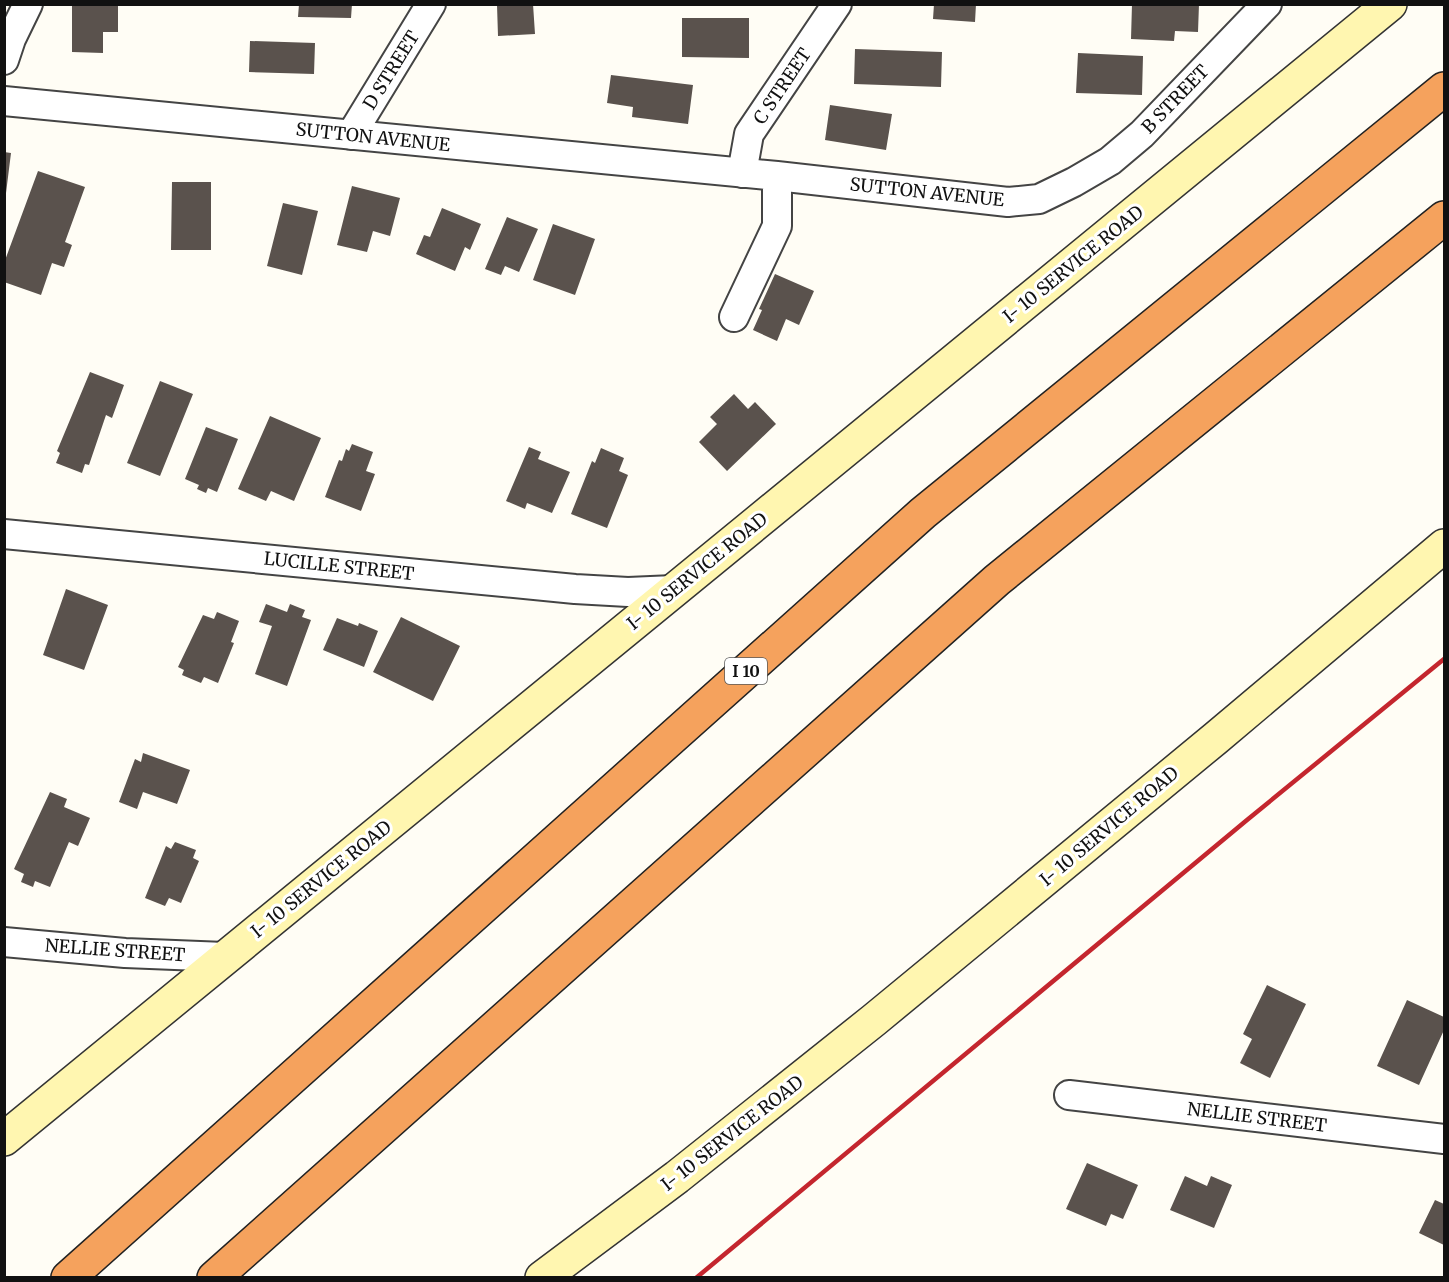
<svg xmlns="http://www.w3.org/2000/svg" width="1449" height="1282" font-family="Merriweather,serif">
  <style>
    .building { fill: #5a524d }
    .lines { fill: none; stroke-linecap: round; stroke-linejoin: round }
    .street-casing { stroke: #444; stroke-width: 32 }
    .secondary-casing { stroke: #333; stroke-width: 36 }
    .highway-casing { stroke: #222; stroke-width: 36 }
    .street { stroke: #fff; stroke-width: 28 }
    .secondary { stroke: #fff6b0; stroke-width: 33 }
    .highway { stroke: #f5a25d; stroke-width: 33 }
    .rail { stroke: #c4262e; stroke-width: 4.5 }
    .labels { text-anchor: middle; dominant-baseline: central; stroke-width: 6; stroke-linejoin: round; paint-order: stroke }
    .shield { fill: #fff; stroke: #585858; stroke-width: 1.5 }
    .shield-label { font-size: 16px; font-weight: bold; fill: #111 }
    .street-label { font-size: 18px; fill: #111; stroke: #fff }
  </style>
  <rect width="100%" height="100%" fill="#fffdf5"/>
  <path class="building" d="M72,4H118V32H103V53L72,52Z
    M299,4H352L351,18L298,17Z
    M533,4L535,34L498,36L497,5Z
    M934,4H976L975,22L933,19Z
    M1132,4H1199L1198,32L1175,31L1174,41L1131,39Z
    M682,18H749V58L682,57Z
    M250,41L315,43L314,74L249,72Z
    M855,49L942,52L941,87L854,84Z
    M1078,53L1143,56L1142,95L1076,93Z
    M611,75L693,85L688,124L632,117L633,107L607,103Z
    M830,105L892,114L886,150L825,140Z
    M4,152L11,153L6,193H4Z
    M38,171L85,187L65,242L72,245L64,267L52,263L41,295L4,282V263Z
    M172,182H211V250H171Z
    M352,186L400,198L390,236L373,231L367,252L337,245Z
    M283,203L318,211L302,275L267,266Z
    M442,208L481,224L470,250L465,247L455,271L416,254L424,235L430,237Z
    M507,217L538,229L519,272L505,266L501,275L485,269Z
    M553,224L595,239L575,295L533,280Z
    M775,274L814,291L799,325L786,319L777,341L753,330L762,310L759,309Z
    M90,372L124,385L112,418L106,415L89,465L85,464L82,473L56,463L60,453L57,451Z
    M160,381L193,394L160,476L127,463Z
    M734,394L748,409L755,402L776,424L727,471L699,442L717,424L710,417Z
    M270,416L321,438L294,501L271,491L266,501L238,489Z
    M206,427L238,439L217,492L208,488L206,493L197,489L199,485L185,479Z
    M352,444L373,452L366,471L375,474L361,511L325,497L339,460L342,461L346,449L349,451Z
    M529,447L541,452L538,459L570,472L552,513L527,503L525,509L506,501Z
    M601,448L624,458L619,471L628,475L607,528L571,514L592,461L595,463Z
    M66,589L108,605L84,670L43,655Z
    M266,604L287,612L290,604L305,610L302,617L311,620L287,686L255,674L272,626L259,622Z
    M217,612L239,621L231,642L234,643L218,683L204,677L201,683L182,675L184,670L178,667L203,615L214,619Z
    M401,617L460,646L433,701L373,672Z
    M337,618L358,626L359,623L378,631L364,667L323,650Z
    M143,753L190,770L177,804L143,792L137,809L119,802L135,759L141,762Z
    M50,792L67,799L64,807L90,818L78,846L69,842L50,887L35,881L33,887L21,882L24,874L14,869Z
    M175,842L196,850L193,858L199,861L181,903L169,898L165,906L145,898L166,846L171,849Z
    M1267,985L1306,1004L1270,1078L1240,1063L1252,1039L1243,1034Z
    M1407,1000L1444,1017V1030L1419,1085L1377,1066Z
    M1087,1163L1138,1185L1123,1219L1111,1214L1106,1226L1066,1209Z
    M1185,1176L1207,1186L1211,1176L1232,1185L1214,1228L1170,1210Z
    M1435,1200L1444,1204V1245L1419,1233Z"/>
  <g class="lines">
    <g class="street-casing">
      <path id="street" d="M4,60L11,39L28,4
        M4,101L777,176L1008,202L1039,199L1074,182L1110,161L1142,134L1267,4
        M351,135L431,4
        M742,173L749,134L837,4
        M734,317L777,226V176
        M4,534L575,589L628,592L674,590
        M4,942L125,953L225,957
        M1069,1095L1444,1139"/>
    </g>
    <g class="secondary-casing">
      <path id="secondary" d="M4,1139L1390,4
        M542,1278L677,1177L874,1020L1216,738L1444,546"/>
    </g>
    <g class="highway-casing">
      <path id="highway" d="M68,1278L923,513L1444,89
        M214,1278L997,580L1444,218"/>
    </g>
    <use href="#street" class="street"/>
    <use href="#secondary" class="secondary"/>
    <use href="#highway" class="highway"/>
    <path class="rail" d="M696,1278L1247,820L1444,659"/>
  </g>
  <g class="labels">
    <rect class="shield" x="725" y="658" width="42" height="26" rx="4.5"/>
    <g class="shield-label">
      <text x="746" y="671">I 10</text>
    </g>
    <g class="street-label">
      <text transform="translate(391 70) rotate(-58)">D STREET</text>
      <text transform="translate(782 86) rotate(-56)">C STREET</text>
      <text transform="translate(1175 99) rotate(-46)">B STREET</text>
      <text transform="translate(373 137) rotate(6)">SUTTON AVENUE</text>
      <text transform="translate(927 192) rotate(6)">SUTTON AVENUE</text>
      <text transform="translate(1073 264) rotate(-39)">I- 10 SERVICE ROAD</text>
      <text transform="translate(339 566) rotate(6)">LUCILLE STREET</text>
      <text transform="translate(697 571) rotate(-39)">I- 10 SERVICE ROAD</text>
      <text transform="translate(1109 826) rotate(-40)">I- 10 SERVICE ROAD</text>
      <text transform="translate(321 879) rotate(-39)">I- 10 SERVICE ROAD</text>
      <text transform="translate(115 950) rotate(4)">NELLIE STREET</text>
      <text transform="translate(1257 1117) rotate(7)">NELLIE STREET</text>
      <text transform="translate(732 1133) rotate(-38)">I- 10 SERVICE ROAD</text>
    </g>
  </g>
  <rect width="1449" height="1282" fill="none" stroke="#111111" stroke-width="12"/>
</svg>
